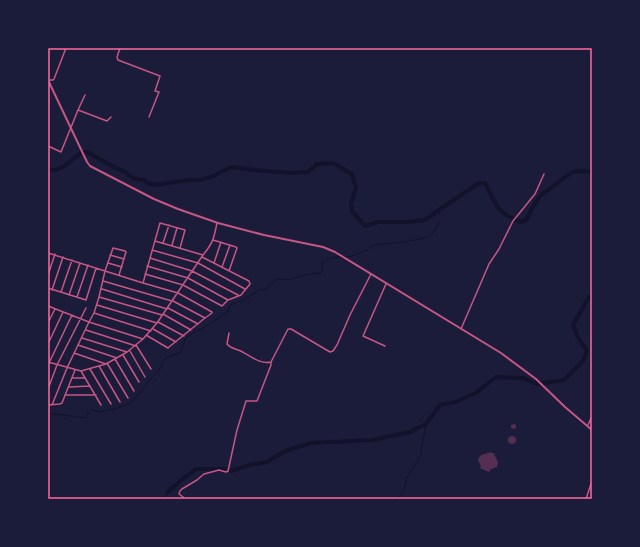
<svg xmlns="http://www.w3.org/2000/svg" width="640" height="547" font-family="'Open Sans',sans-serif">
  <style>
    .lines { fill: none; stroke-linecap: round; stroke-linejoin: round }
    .stream { stroke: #12122b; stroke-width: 1 }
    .river { stroke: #12122b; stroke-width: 4 }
    .building { fill: #542f53 }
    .minor { stroke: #c65784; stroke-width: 1.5 }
    .tertiary { stroke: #c65784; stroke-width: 2 }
    .neatline { fill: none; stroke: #ff6b9d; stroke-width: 1.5 }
  </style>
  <rect width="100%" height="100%" fill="#1b1b3a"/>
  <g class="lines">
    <path class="stream" d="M439,210L440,217
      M48,413L85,418L91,410L99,412L118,408L131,403L150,380L160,369L165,358L181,352L186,337L210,324L228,311L230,305L243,300L259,290L267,289L269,285L277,279C288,282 299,276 310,274C313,273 317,273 320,274L322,271V263L327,259L337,257L352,256L367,250L373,245L405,242L429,237L432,234L439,222
      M162,499L168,492
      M324,499H327
      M397,499L404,491L407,477L420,457L426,424"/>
    <path class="river" d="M48,170H56L63,167L81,153L87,152L118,169L124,171L133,178L144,180L146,182L155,185L189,180H200L214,176L223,171L232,167L255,170L292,173L308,172L317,164L333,163L352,174L356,188L351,203L352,211L365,226L378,222H406L425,220L434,214
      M436,212L479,183H485C496,204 497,215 522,222L527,219L531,210L540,196L572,172L583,171L592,172
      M231,471L250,465L267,462L285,451L311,443L373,440L410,432L426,424L440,405L455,402L476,393L496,377L523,378L537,384L564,380L583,361L587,351L577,336L573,325L589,297L592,296
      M168,492L180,481L196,469H226"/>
  </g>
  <path class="building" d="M514,424L516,425V428L514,429L511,428V425Z
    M508 440a4 4 0 1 1 8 0a4 4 0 1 1-8 0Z
    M489,452L495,454L494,455L496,458L498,462L497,467L491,469L489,472L480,468L481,466L478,460L480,456L484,454L489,453Z"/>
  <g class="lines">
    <path class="minor" d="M120,48L117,57L118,60L160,76L155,91L159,92L149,117
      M48,80H53L54,79L66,48
      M78,110L107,121L111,117
      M48,146L61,152L78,110L85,95
      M213,240L236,247L237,248L229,271
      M155,241L203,255
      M163,243L169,225
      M172,245L177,228
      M152,250L198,263L245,289
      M48,253L143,283
      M110,255L124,259
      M150,258L192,271L238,295
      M108,263L122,267
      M214,263L221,242
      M147,266L188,278L228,300
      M222,267L230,245
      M145,274L183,285L222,306L228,300L241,295L250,284L249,281L202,257
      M48,275L55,254
      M103,281L172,301
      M48,288L86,300L96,268
      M102,289L167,309
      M52,290L63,257
      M61,292L72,260
      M69,295L80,263
      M77,297L88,265
      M99,297L105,271L113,248L125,251L126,252L119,275
      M173,301L205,318
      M97,305L157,323
      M48,306L89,322L94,313L151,331
      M168,308L198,324
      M94,313L99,297L162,315
      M163,314L191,330
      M158,322L184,336
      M48,323L55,309
      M153,329L176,342
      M461,329L489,264L499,249L513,221L535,194L544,174
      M86,330L136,346
      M229,333L227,344C230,348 233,348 238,350C249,354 259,365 271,362
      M146,335L168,348L169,347L205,318L212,313V312L178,293L143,283L160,223L185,230L180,248
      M82,338L127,352
      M48,344L63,312
      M78,345L117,358
      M136,345L151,369
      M385,346L363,336L386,284
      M130,351L145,377
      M74,353L106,364
      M123,355L139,382
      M115,359L134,391
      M48,362L81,371L106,364L127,352L143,339L157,323L203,255C213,243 214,238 217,223
      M107,363L128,398
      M48,365L72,315
      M99,366L120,402
      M90,369L111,404
      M81,371L101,405
      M73,378H85
      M69,387L90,386
      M48,389L57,365L86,308
      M65,395H96
      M48,405L60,404L62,403L75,370
      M52,405L67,368L89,322L143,339
      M588,425L592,416
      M184,499L183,497L179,494L180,491L182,489L197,480L204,474L219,470L226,472L228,471L237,430L246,401H257L271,365V362L288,329H291L330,352L333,351L337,345L350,315L371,274
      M586,499L592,481"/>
    <path class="tertiary" d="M48,80L87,162L90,166L154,199L178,209L218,223L264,235L323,247L335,252L501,353L536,379L565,407L592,430"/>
  </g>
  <rect width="640" height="547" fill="none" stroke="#1b1b3a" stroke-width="98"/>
  <rect x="49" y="49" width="542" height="449" class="neatline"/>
</svg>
